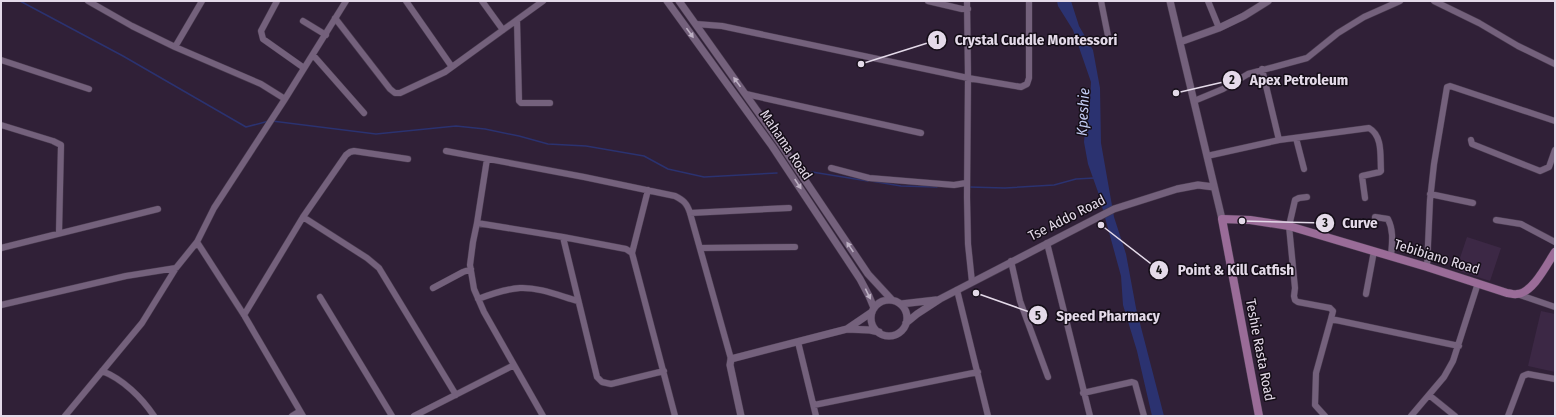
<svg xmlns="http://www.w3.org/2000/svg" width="1556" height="417" font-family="'Fira Sans Condensed',sans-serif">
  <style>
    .built { fill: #3c2845 }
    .water { fill: #2b3270 }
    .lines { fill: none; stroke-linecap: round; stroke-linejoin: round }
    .stream { stroke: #2b3270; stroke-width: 1.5 }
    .minor-casing { stroke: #493b4f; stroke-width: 7 }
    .tertiary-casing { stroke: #493b4f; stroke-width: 8 }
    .secondary-casing { stroke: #493b4f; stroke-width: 9 }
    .minor { stroke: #74617c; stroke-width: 6 }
    .tertiary { stroke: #74617c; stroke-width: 7 }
    .secondary { stroke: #9a6c98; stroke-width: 8 }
    .oneway { fill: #bdb0c3 }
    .labels { text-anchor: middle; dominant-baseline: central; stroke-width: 3; stroke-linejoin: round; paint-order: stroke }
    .street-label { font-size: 14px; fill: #e4dae9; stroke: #140d17 }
    .water-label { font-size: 15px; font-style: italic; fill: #c2cbf2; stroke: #140d17 }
    .leader { fill: none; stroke: #e4dae9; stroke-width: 1.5 }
    .callout-dot { fill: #e4dae9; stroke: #140d17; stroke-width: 1.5 }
    .mark-label { font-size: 12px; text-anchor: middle; font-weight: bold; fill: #111 }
    .callout-label { font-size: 15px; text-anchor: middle; font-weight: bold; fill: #e4dae9; stroke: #140d17; stroke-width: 3; stroke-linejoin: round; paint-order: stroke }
  </style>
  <rect width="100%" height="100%" fill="#302037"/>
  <path class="built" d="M1467,237L1501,248L1490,281L1456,270Z
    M1541,311L1555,314V372L1528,366Z"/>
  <path class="water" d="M1057,1H1071L1079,26L1093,50L1100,88L1101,143L1114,217L1126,254L1136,308L1164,416H1152L1137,351L1123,305L1121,276L1098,192L1088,164L1084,142L1086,119L1090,101L1091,82L1073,30L1058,6Z"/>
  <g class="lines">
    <path class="stream" d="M20,1L123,56L246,127L269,121
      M272,121L376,134L456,126L485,129L519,136L548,144L586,146L644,156L668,169L704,177L777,173
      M812,172L868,181
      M871,181L901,186L937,187
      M969,187L1005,188L1054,185L1076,179L1094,178"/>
    <g class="minor-casing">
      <path id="minor" d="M88,1L132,26L175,47
        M202,1L175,47L261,84L285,99
        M277,1L261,31L263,39L304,68
        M406,1L452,67
        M482,1L503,30
        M928,1L962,9H968
        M967,1L968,78L967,197L968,244L972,282
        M1101,1L1108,36
        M1208,1L1219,28
        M1434,1L1479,23L1518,46L1555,64
        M335,18L390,89L395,93H400L445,72L543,1
        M517,20L519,101L521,103H550
        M303,21L326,35
        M696,24L722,26L968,78L1021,87L1027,84L1029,78V1
        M313,55L364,113
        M1,60L89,89
        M1262,69L1279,140
        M746,94L921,133
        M1194,101L1223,89L1248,74L1307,58L1338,33L1364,17L1400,1
        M1,125L53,141L61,145L59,233
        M1296,138L1304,169
        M1471,140L1472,144L1540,171L1549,167L1555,150
        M446,151L584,177L675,196C683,200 687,203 690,213L731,359
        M1207,156L1279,140L1369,128C1383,136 1380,156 1381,171L1380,172L1362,176L1365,198
        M487,159L477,223L473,242L470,265L474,289L484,312L543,416
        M831,168L869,178L954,185L966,183
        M1430,194L1473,203
        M1307,197L1299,198L1295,200L1289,226L1295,288L1294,296L1295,300L1298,302L1330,308L1333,311L1331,319
        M690,213L789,208
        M303,217L367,258L379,268L456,395
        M1375,217L1388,219C1394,231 1392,243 1391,256
        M1496,220L1521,224L1555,242
        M477,223L563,237L626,249L632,253L675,416
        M563,237L597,377L602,382L611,384L664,371
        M197,242L244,315L303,416
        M1047,243L1090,416
        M1,248L158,209
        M700,248L795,247
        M632,253L648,190
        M1011,261L1020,301L1048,377
        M1427,267L1430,200L1434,164L1447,87L1450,86L1555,121
        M433,288L463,272L471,269
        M957,290L988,416
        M1366,294L1374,251
        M1517,294L1555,307
        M320,297L392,416
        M478,299C491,294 505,289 520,288C539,287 560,296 578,301
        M1,305L126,276L176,268
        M244,315L303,217L346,155L350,152L354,151L408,159
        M798,342L816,416
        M102,371C123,379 142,398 154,416
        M1083,393L1132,382L1135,383L1144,416
        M1429,395L1455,416
        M814,405L978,372
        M65,416L142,323L176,268L197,242L214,208L285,99L346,1
        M292,416L300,411
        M414,416L514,365
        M1325,416L1315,405L1316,373L1331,319L1459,346
        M1411,416L1444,377L1453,361L1478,283
        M1508,416L1523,376L1528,374L1555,379"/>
    </g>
    <g class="tertiary-casing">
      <path id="tertiary" d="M667,1L772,146L860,279L869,296L874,308
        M679,1L780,143L868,274L892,300
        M1170,1L1222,219
        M1180,42L1219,28L1244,16L1268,1
        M871 318a18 18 0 1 1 36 0a18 18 0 1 1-36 0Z
        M901,304L936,300
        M906,323L917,314L940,299L1114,209L1177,189L1198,185L1214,187
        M847,329L872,312
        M741,416L730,365L731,359L847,329L870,330L879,332"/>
    </g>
    <g class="secondary-casing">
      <path id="secondary" d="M1259,416L1222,219L1250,220L1289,226L1427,267L1507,293C1510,293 1514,295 1517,294C1533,293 1547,264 1555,252"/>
    </g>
    <use href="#minor" class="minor"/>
    <use href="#tertiary" class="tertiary"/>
    <use href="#secondary" class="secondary"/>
  </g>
  <defs><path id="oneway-solid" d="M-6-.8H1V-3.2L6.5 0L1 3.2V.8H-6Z"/></defs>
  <g class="oneway">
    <use href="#oneway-solid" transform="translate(690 33) rotate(54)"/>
    <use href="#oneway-solid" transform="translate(737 82) rotate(-126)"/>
    <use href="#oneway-solid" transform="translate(798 184) rotate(57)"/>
    <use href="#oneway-solid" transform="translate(850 247) rotate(-124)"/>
    <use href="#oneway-solid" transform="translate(868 294) rotate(64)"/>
  </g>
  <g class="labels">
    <g class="street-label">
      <text transform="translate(786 145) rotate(56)">Mahama Road</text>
      <text transform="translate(1067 218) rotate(-27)">Tse Addo Road</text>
      <text transform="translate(1437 257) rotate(17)">Tebibiano Road</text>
      <text transform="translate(1260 350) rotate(79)">Teshie Rasta Road</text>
    </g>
    <g class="water-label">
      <text transform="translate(1083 112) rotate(-87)">Kpeshie</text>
    </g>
  </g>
  <path class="leader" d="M861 64L937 40M1176 93L1232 80M1242 221L1325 223M1101 225L1159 270M976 293L1038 315"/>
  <g class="callout-dot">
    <circle cx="861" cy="64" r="4"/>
    <circle cx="1176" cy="93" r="4"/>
    <circle cx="1242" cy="221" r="4"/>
    <circle cx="1101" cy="225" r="4"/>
    <circle cx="976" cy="293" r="4"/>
    <circle cx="937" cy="40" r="10"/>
    <circle cx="1232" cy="80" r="10"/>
    <circle cx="1325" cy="223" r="10"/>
    <circle cx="1159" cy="270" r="10"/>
    <circle cx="1038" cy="315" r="10"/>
  </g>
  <g class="mark-label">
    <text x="937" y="44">1</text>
    <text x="1232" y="84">2</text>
    <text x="1325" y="227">3</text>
    <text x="1159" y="274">4</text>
    <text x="1038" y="320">5</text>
  </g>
  <g class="callout-label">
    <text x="1036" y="45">Crystal Cuddle Montessori</text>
    <text x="1299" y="85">Apex Petroleum</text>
    <text x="1360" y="228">Curve</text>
    <text x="1236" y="275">Point &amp; Kill Catfish</text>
    <text x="1108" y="321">Speed Pharmacy</text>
  </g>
  <rect width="1556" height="417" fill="none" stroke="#e4dae9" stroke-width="4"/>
</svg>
